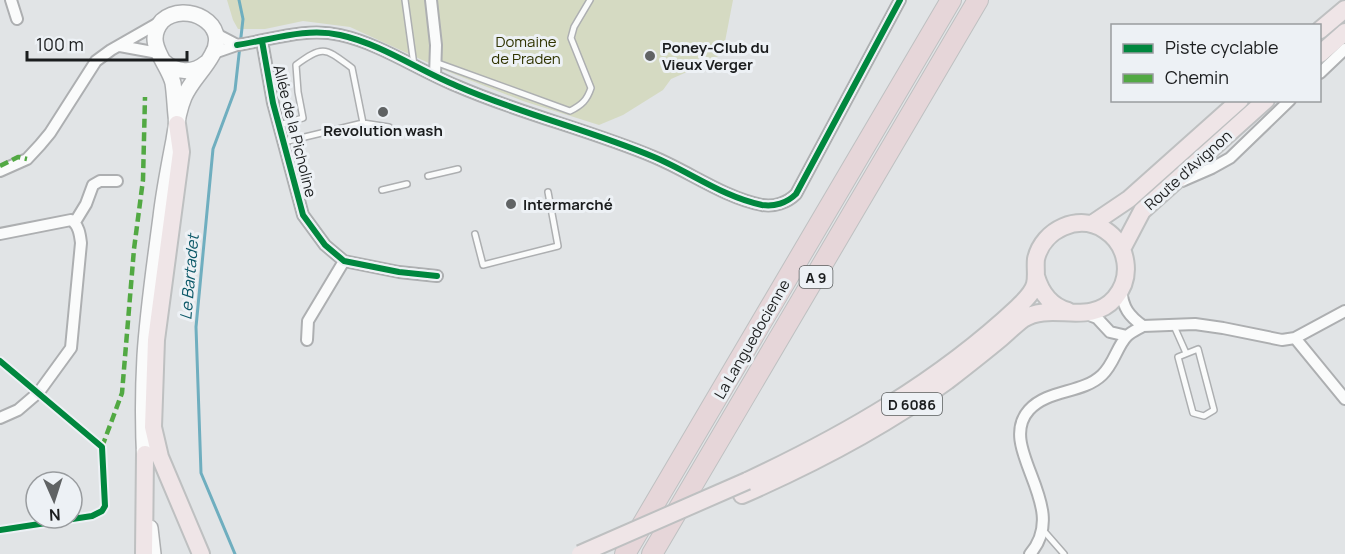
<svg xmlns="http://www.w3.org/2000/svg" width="1345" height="554" font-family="Manrope,sans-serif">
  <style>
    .green { fill: #d5dac2 }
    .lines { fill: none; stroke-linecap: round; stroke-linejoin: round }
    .stream { stroke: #6faebf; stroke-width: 3 }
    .lane-casing { stroke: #adafb1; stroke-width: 8 }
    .street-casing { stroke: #adafb1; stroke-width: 14 }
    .secondary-casing { stroke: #adafb1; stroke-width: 18 }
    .primary-casing { stroke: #bec0c1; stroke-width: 20 }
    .highway-casing { stroke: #bec0c1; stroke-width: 22 }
    .lane { stroke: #fafbfb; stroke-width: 5 }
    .street { stroke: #fafbfb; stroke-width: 10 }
    .secondary { stroke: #fafbfb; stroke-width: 15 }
    .primary { stroke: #efe5e7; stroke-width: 16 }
    .highway { stroke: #e6d6d9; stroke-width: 20 }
    .primary-bridge-casing { stroke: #bec0c1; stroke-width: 20; stroke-linecap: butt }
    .primary-bridge { stroke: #efe5e7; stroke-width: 16 }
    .quiet { stroke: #52a943; stroke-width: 4.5; stroke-dasharray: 9 4.5; stroke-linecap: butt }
    .cycleway-casing { stroke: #edf1f5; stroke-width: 10 }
    .cycleway { stroke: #00873e; stroke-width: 6 }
    .poi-dot { fill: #606364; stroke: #edf1f5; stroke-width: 2 }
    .labels { text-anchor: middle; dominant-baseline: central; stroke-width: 6; stroke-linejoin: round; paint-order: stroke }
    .shield { fill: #edf1f5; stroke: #5a5d5e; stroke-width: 1.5 }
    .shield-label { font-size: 14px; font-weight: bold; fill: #1b1d1e }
    .park-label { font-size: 15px; fill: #303400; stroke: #edf1f5 }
    .poi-label { font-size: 15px; font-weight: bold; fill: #1b1d1e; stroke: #edf1f5; text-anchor: start }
    .street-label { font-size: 15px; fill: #1b1d1e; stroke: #edf1f5 }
    .water-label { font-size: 16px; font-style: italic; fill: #0a5767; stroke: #edf1f5 }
  </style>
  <rect width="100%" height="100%" fill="#e1e4e6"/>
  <path class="green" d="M227,0H733L723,52L712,61L671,79L663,90L623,115L599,125L523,101L444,70L350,27L303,21L265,29H238L233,20Z"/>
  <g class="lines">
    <path class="stream" d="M235,554L201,473L196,327L213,149L235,90L243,19L239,0"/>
    <g class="lane-casing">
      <path id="lane" d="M405,0L414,65
        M435,62L570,111C582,105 587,100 591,88L571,38L574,27L590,0
        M279,125L303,118L298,92L296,65C324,44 326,49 352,68L363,123
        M284,142L363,123L389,127
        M428,176L458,169
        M382,190L407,184
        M475,234L483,265L558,246L548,192
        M1174,326L1186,353
        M1198,349L1214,410L1204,416L1193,413L1178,357Z
        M1043,530L1064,554"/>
    </g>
    <g class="street-casing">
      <path id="street" d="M11,0L17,19
        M431,0L436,45L435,76
        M262,41L273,103L303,215L325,245L344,261L399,272L437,276
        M237,45C271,40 306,27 340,35C381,44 418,70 457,86C521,114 590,130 654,157C690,172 723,197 762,205C774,207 787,203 796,194L900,0
        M120,46L158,53
        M214,53L237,45L216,34
        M1320,73L1345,49
        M0,171L27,159L40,145L50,133L96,61L111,50L160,22
        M1182,181L1212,168L1230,158L1290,100
        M75,222L86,204L93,185L100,181H117
        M0,234L71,220C79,225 80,235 81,243L71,348L39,392L18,410L0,418
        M1121,290C1123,308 1129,316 1143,326L1195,324L1223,328L1282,340L1295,338L1345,311
        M1087,314L1097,318L1110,332L1127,336
        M1295,338L1345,399
        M307,340L308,321L344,261
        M1030,554C1072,506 995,448 1029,410C1048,389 1082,394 1102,375C1114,364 1117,346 1127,336C1131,332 1138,329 1143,326"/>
    </g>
    <g class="secondary-casing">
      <path id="secondary" d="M163,61C176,73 193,74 206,63
        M145,465C143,429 143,392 145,356C148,309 155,263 161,217C164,191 169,166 174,140C176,126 178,111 184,97C191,81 204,70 212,55C231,24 186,0 162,21C143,43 168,62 173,83C175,96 175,110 177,124
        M150,528L153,554"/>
    </g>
    <g class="primary-casing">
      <path id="primary" d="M1320,30L1345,9
        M1320,54L1345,32
        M177,124L181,152L156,340L153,427L160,457L201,554
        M1092,224L1129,199L1240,100
        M1122,249L1142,211L1266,100
        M1036,276C1041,293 1050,306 1068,311
        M742,495C813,464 884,427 947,381C965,367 983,353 1001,338C1008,332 1015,325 1023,319C1051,301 1090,327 1115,298C1133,277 1128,245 1105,230C1079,213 1043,229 1036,259C1035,267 1037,276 1035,284C1033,293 1024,301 1018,307C938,382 845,435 747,481
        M144,554L145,454"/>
    </g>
    <g class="highway-casing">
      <path id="highway" d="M625,554L951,0
        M652,554L978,0"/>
    </g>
    <use href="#lane" class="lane"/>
    <use href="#street" class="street"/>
    <use href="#secondary" class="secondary"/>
    <use href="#primary" class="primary"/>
    <use href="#highway" class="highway"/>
    <g class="primary-bridge-casing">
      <path id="primary-bridge" d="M580,554L747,481"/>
    </g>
    <use href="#primary-bridge" class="primary-bridge"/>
    <path class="quiet" d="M0,166L18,157L27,159
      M102,447L122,393L134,249L143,180L145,97"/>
    <g class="cycleway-casing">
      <path id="cycleway" d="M262,41L273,103L303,215L325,245L344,261L399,272L437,276
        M237,45C271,40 306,27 340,35C381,44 418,70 457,86C521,114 590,130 654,157C690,172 723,197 762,205C774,207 787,203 796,194L900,0
        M0,361L102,447L105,506L102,511L92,516L0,530"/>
    </g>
    <use href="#cycleway" class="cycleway"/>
  </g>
  <g class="poi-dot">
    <circle cx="650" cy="56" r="6"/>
    <circle cx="383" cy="112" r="6"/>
    <circle cx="511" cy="204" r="6"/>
  </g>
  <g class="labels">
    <g class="shield">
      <rect x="799.5" y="266" width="33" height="22" rx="4.5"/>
      <rect x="882" y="393" width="60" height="22" rx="4.5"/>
    </g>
    <g class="shield-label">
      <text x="816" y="277">A 9</text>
      <text x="912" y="404">D 6086</text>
    </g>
    <g class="park-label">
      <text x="526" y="41">Domaine<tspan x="526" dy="17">de Praden</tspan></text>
    </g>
    <g class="poi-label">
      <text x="662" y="47">Poney-Club du<tspan x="662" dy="17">Vieux Verger</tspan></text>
      <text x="383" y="130" text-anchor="middle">Revolution wash</text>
      <text x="523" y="204">Intermarché</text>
    </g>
    <g class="street-label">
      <text transform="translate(295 131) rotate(76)">Allée de la Picholine</text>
      <text transform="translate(1188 170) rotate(-42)">Route d'Avignon</text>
      <text transform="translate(752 339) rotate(-60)">La Languedocienne</text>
    </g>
    <g class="water-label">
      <text transform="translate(189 277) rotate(-85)">Le Bartadet</text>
    </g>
  </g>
  <rect x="1111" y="24" width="210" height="78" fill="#edf1f5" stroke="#999c9f" stroke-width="1.5"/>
  <rect x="1123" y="44" width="30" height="9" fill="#00873e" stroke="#999c9f" stroke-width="1.5"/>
  <text x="1165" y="54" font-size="18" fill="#1b1d1e">Piste cyclable</text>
  <rect x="1123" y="74" width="30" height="9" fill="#52a943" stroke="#999c9f" stroke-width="1.5"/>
  <text x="1165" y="84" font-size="18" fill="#1b1d1e">Chemin</text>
  <g transform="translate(54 500) rotate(177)"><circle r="28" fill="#edf1f5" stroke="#999c9f" stroke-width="1.5"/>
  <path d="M0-4.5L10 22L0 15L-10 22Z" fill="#606364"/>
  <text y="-9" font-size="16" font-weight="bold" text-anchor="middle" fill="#1b1d1e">N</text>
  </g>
  <path d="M27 51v9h160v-9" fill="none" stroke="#1b1d1e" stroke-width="3"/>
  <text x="36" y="51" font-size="18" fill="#1b1d1e" stroke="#edf1f5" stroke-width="4.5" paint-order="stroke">100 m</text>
</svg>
